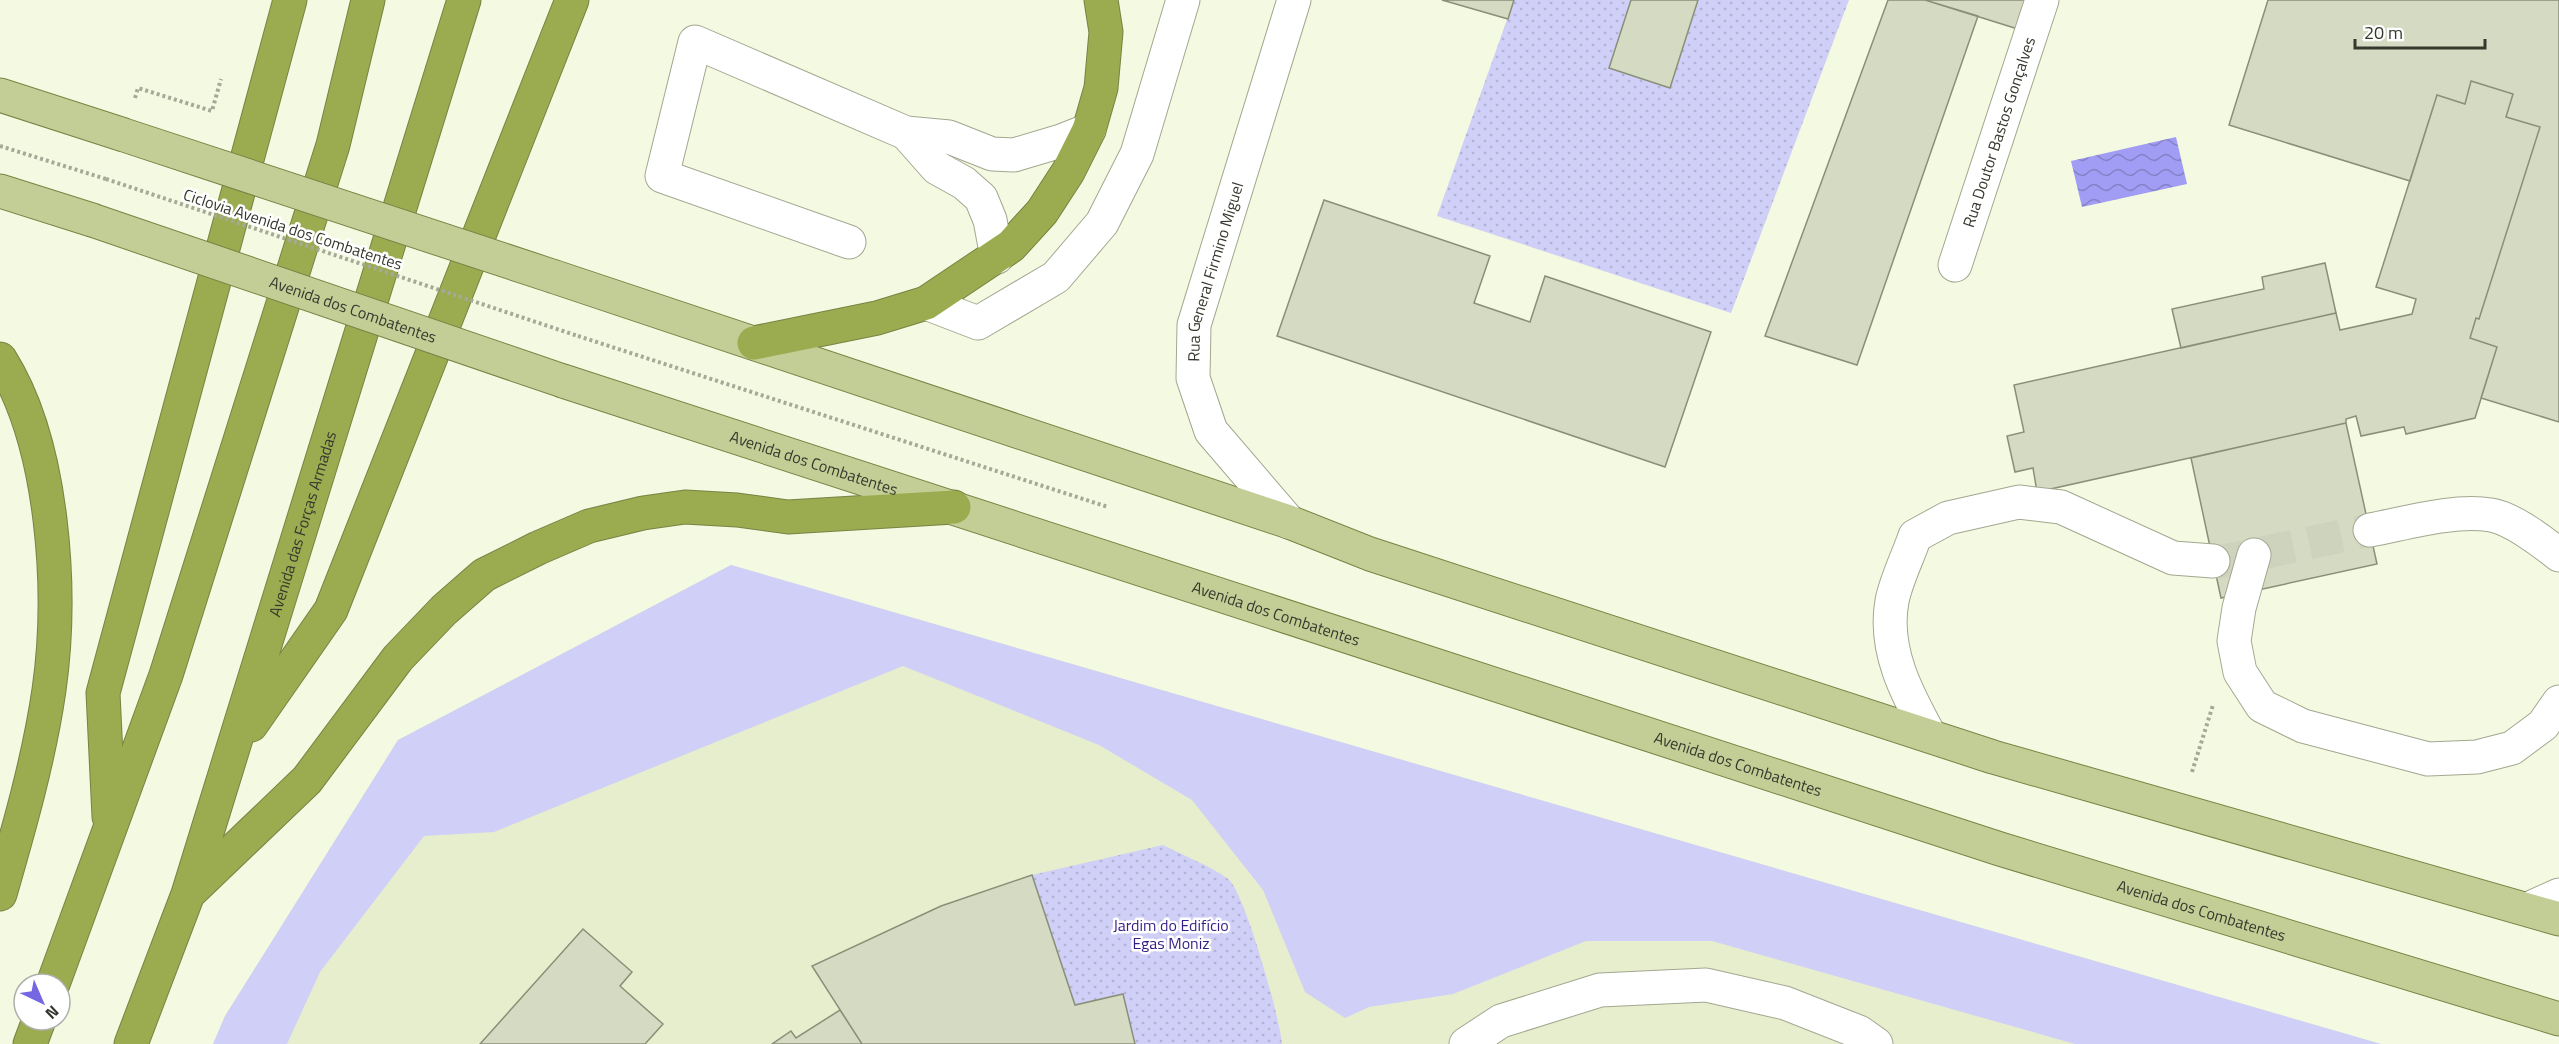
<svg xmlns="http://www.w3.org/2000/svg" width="2559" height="1044" font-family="'Titillium Web',sans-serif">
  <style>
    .built { fill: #e7eece }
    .green { fill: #cfcff7 }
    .park { fill: url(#park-dots) }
    .water { fill: url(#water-waves) }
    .building { fill: #d5dbc2; stroke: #8a8f78; stroke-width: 1.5 }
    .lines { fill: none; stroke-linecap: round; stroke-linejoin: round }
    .minor-tunnel { stroke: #ced3bd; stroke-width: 33; stroke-dasharray: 33 16; stroke-linecap: butt }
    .minor-casing { stroke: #a2a790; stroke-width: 35 }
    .major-casing { stroke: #788344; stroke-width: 35 }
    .highway-casing { stroke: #788344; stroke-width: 35 }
    .path { stroke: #a5a997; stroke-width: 4; stroke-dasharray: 3 3; stroke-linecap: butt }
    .minor { stroke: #fff; stroke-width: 33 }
    .major { stroke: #c3cd96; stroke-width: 33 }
    .highway { stroke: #9bab50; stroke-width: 33 }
    .major-bridge-casing { stroke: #788344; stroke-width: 35; stroke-linecap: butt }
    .path-bridge { stroke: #a5a997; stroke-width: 4; stroke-dasharray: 3 3; stroke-linecap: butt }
    .major-bridge { stroke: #c3cd96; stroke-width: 33 }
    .labels { text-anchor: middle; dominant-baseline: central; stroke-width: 5; stroke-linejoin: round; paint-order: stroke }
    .street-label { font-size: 16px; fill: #36382e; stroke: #fff }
    .park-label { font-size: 16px; fill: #361f84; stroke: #fff }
  </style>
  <defs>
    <pattern id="park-dots" width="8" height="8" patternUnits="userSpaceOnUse" patternTransform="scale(1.5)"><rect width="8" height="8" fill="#cfcff7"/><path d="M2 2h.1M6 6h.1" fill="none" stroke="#b2b2d4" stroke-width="1.8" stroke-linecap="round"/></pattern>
    <pattern id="water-waves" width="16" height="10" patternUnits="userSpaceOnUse" patternTransform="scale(1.5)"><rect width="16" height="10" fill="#a19df5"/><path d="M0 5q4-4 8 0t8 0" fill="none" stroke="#8481c7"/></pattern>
  </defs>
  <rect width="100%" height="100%" fill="#f4fae1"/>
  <path class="built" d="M731,565L2381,1044H213L225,1016L398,740Z"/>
  <path class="green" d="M731,565L2381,1044H2075L1712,941H1586L1453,994L1369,1007L1345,1018L1305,992L1263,890L1192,800L1099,745L903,666L494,832L424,836L320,972L287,1044H213L225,1016L398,740Z"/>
  <path class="park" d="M1514,0H1849L1731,313L1437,216Z
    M1163,845C1184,856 1209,865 1228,879C1245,892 1280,1019 1282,1044H1135L1123,994L1075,1005L1032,875Z"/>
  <path class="water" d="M2176,137L2187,184L2082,207L2071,161Z"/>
  <path class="building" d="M1442,0H1514L1508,19Z
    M1631,0H1698L1670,88L1609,68Z
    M1888,0H1925L1978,16L1857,365L1765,336Z
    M1925,0H2031L2021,30Z
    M2268,0H2559V422L2481,398L2497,347L2470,338L2476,318L2479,319L2540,127L2506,117L2513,94L2471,81L2465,104L2437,95L2410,181L2229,125Z
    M2471,81L2513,94L2506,117L2540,127L2479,319L2476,318L2470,338L2497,347L2475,418L2406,434L2404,427L2361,436L2356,416L2346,419V423L2037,492L2033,468L2015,472L2007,436L2024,432L2014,385L2336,313L2340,330L2412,314L2416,299L2376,287L2437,95L2465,104Z
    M1324,200L1490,256L1474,303L1530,322L1545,276L1711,332L1665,467L1277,336Z
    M2325,263L2336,313L2181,348L2172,309L2264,289L2262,277Z
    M2346,423L2377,564L2221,598L2191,458Z
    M1032,875L1075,1005L1123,994L1135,1044H862L812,966L941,906Z
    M583,929L632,972L620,986L663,1024L645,1044H480Z
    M840,1010L862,1044H772L791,1031L796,1038Z"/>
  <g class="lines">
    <path class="minor-tunnel" d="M2213,561L2219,562L2370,530"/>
    <g class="minor-casing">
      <g id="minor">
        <path d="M906,133L937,168L964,183L981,198L990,220L997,257"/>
        <path d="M849,242L662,176L695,42L906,133L949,137L992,154L1014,155L1061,141L1089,130"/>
        <path id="s1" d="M1955,265L2042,0"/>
        <path d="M926,303L978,323L1056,277L1102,223L1137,154L1183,0"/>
        <path id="s2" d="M1289,522L1211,431L1193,378L1194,325L1294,0"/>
        <path d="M2370,530C2407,523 2454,509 2491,515C2511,518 2543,542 2559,555"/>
        <path d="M2254,555L2239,608L2234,641L2240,672L2262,706L2303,726L2428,759L2477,757L2512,748L2543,725L2559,702"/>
        <path d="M1930,736C1907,694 1883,650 1892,601C1896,580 1908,557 1915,536L1948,518L2019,502L2061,507L2173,558L2213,561"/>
        <path d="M2528,909L2559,895"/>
        <path d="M1466,1044L1501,1021L1600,990L1706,985L1785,1003L1859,1032L1876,1044"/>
      </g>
    </g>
    <g class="major-casing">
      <g id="major">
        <path d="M0,95L121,134"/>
        <path d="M0,191L92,220"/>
        <path d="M555,277L1289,522L1370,554L1993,757L2559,919"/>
        <path id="s3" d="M563,381L2000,849L2559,1019"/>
      </g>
    </g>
    <g class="highway-casing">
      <g id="highway">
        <path d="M754,343L877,318L926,303L1011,246L1042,212L1068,172L1089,130L1101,88L1106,32L1101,0"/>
        <path d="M0,359C54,444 63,592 49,690C39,759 19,828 0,894"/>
        <path d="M251,725L331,610L572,0"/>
        <path d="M109,817L103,693L290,0"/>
        <path d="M192,890L307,780L398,658L444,610L484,575L538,548L589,526L643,513L685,507L737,510L788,517L954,507"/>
        <path d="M53,984L166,675L333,145L368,0"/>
        <path d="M30,1044L39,1020"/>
        <path id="s4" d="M131,1044L188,894L464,0"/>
      </g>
    </g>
    <path class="path" d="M135,98L138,88L212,111L221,79
      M0,146L106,179
      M578,336L1108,507
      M2192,772L2213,705"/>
    <use href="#minor" class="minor"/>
    <use href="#major" class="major"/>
    <use href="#highway" class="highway"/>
    <g class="major-bridge-casing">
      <g id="major-bridge">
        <path d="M121,134L555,277"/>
        <path id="s5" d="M92,220L563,381"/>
      </g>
    </g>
    <path class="path-bridge" d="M106,179L578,336"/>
    <use href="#major-bridge" class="major-bridge"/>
  </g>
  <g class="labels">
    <g class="street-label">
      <text stroke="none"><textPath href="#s1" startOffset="140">Rua Doutor Bastos Gonçalves</textPath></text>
      <text transform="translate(293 229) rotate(18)">Ciclovia Avenida dos Combatentes</text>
      <text stroke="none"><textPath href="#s2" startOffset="285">Rua General Firmino Miguel</textPath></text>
      <text stroke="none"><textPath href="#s5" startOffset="276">Avenida dos Combatentes</textPath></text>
      <text stroke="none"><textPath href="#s3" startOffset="264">Avenida dos Combatentes</textPath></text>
      <text stroke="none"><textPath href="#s4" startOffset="548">Avenida das Forças Armadas</textPath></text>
      <text stroke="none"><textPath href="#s3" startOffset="750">Avenida dos Combatentes</textPath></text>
      <text stroke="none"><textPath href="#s3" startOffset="1236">Avenida dos Combatentes</textPath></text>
      <text stroke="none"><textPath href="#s3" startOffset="1722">Avenida dos Combatentes</textPath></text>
    </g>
    <g class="park-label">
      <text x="1171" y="925">Jardim do Edifício<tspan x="1171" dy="18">Egas Moniz</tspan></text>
    </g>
  </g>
  <g transform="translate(42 1002) rotate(136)"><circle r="28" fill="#ffffff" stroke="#afafab" stroke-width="1.5"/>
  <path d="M0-4.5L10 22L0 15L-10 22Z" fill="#7567e2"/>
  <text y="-9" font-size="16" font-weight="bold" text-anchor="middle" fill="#36382e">N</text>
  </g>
  <path d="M2355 39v9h130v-9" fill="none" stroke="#36382e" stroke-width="3"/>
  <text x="2364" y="39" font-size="18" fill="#36382e" stroke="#ffffff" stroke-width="4.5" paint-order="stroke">20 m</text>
</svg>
